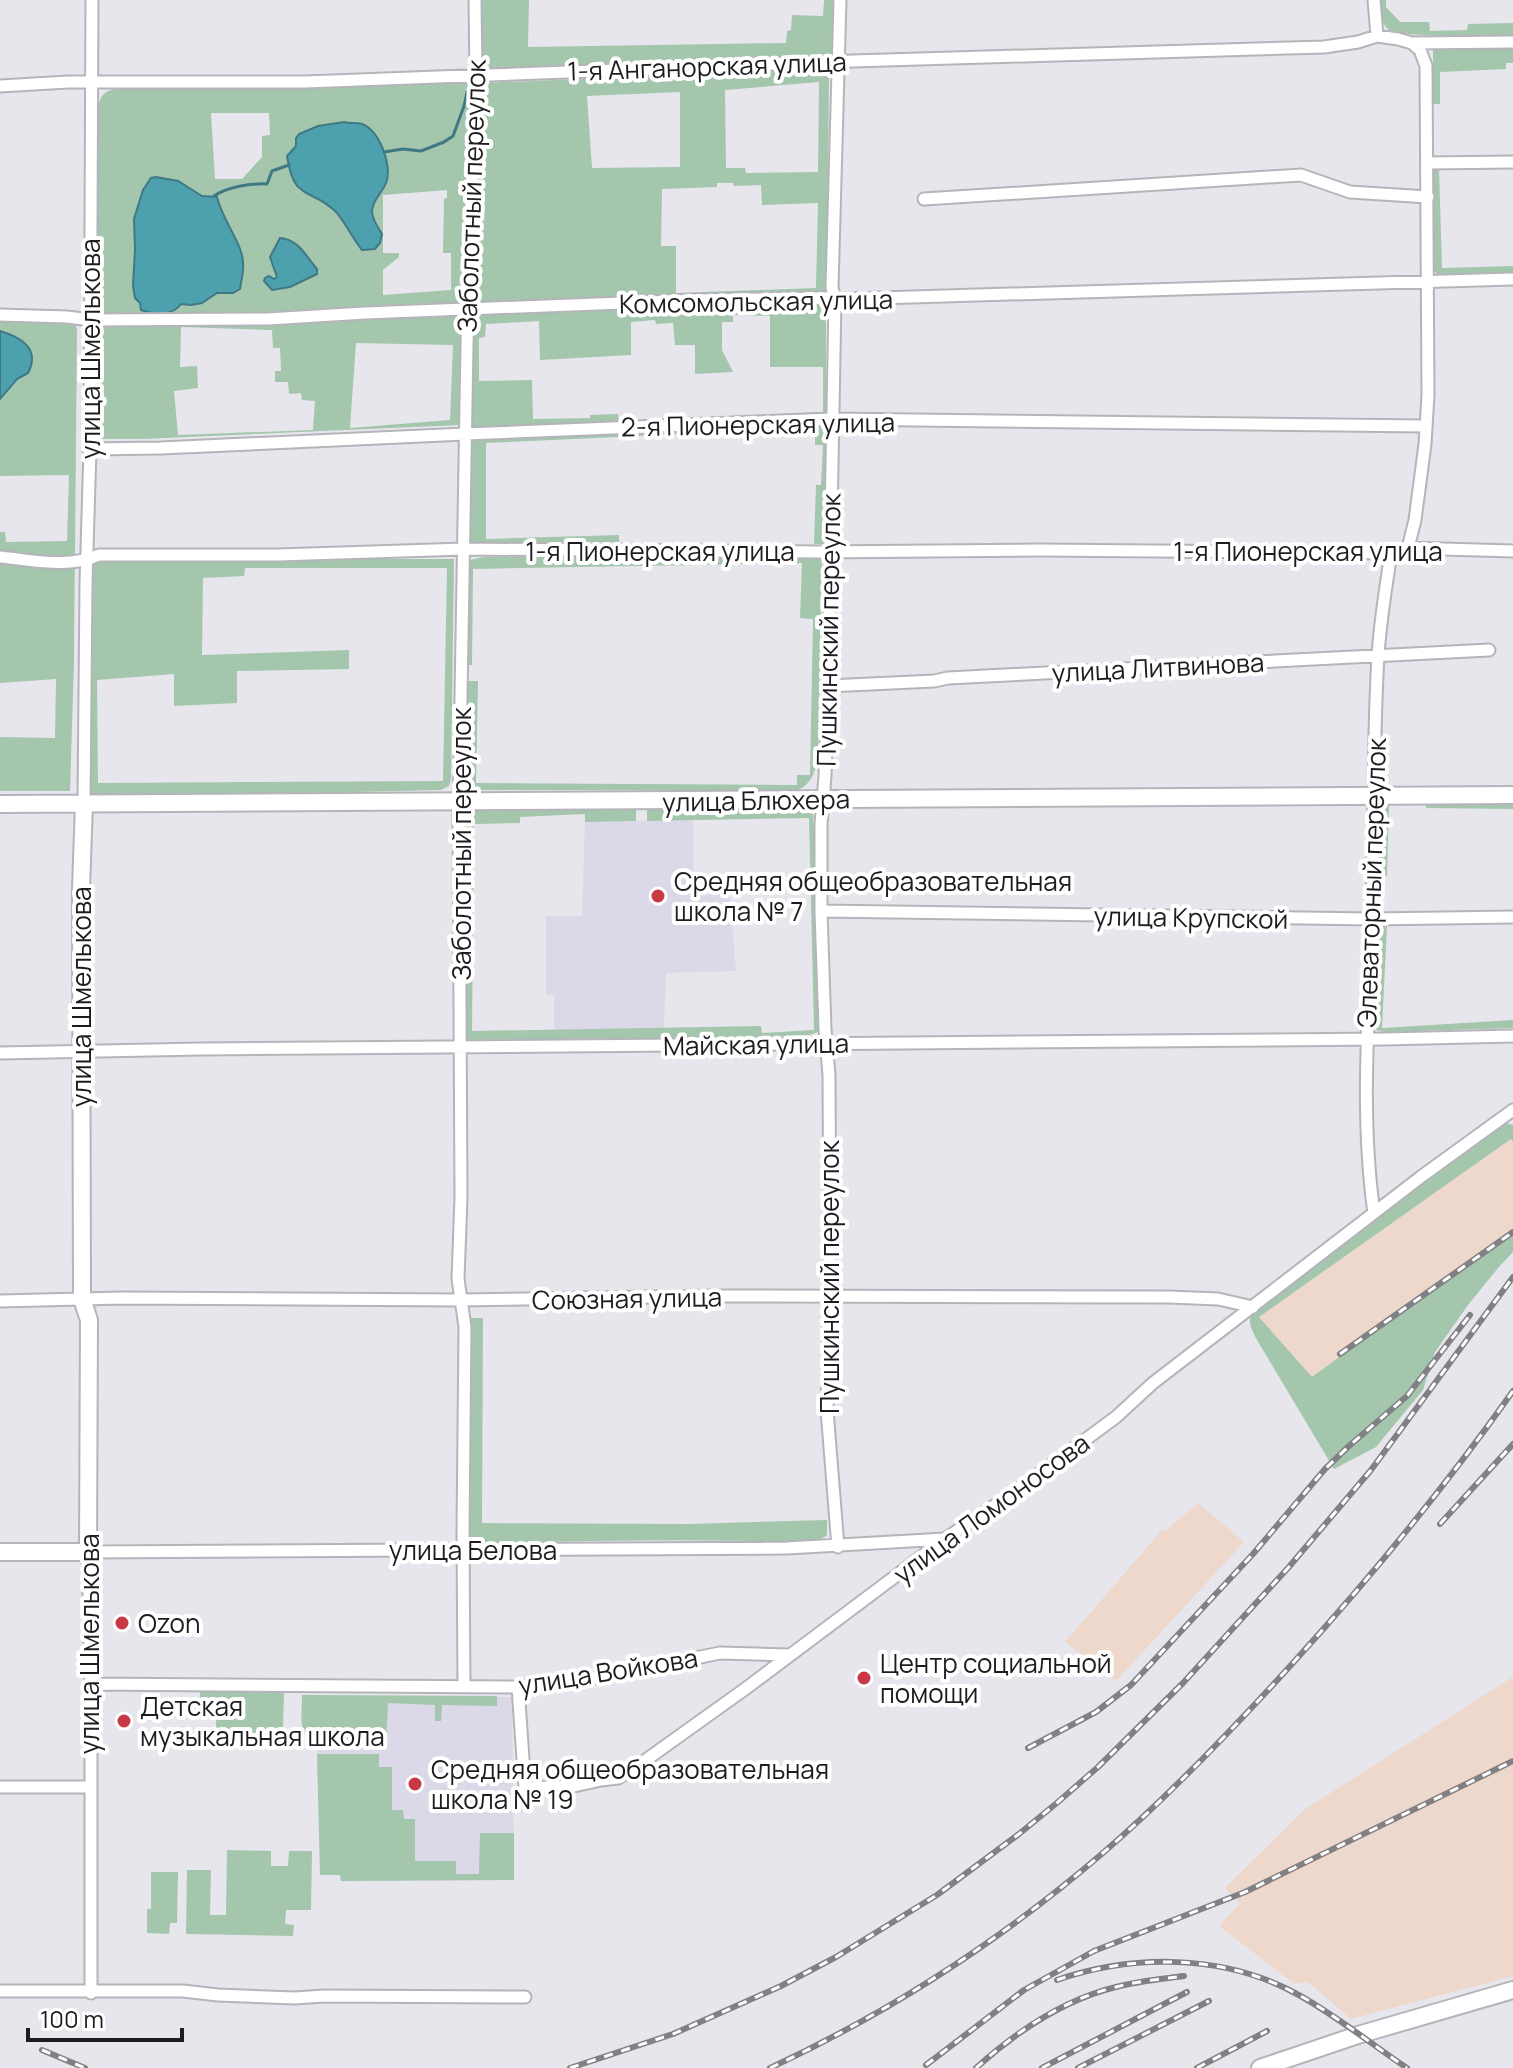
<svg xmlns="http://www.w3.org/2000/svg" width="1513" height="2068" font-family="Manrope,sans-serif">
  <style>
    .built { fill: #dbd9e7 }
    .industrial { fill: #eed8cc }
    .green { fill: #a3c6ac; fill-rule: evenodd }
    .water { fill: #4da1af; stroke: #3f7984; stroke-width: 2 }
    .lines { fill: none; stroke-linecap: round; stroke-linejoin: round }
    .stream { stroke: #3f7984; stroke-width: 3 }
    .street-casing { stroke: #b5b4bb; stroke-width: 15 }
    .secondary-casing { stroke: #b5b4bb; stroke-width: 20 }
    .street { stroke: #fff; stroke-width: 11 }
    .secondary { stroke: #fff; stroke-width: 16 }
    .rail-casing { stroke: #808085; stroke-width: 6 }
    .rail { stroke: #fff; stroke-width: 3; stroke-dasharray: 9; stroke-linecap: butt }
    .poi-dot { fill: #c83845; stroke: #fff; stroke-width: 3 }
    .labels { text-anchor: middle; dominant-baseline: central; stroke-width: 8; stroke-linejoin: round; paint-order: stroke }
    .street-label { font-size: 26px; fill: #1d1d20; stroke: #fff }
    .poi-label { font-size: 26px; fill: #1d1d20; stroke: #fff; text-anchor: start }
  </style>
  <rect width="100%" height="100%" fill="#e7e6ed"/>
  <path class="built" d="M693,820L694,896L730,894L736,971L666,973L664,1029L554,1031V995H546V916H582L585,822Z
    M302,1695L512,1697L514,1880L341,1881L340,1875H320L317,1746L307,1739L303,1733L302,1723Z"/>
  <path class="industrial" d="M1511,1139L1513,1142V1229L1311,1378L1259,1317Z
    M1198,1503L1244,1542L1116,1681L1065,1642L1162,1530L1164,1532Z
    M1513,1677V1976L1351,2019L1308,1982L1295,1984L1219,1926L1240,1903L1225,1888L1305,1809Z"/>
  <path class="green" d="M478,0H529L528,47L786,43L787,31L791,30L792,15L823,16L824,0H833L832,54L649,64L480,69Z
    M1379,0H1386V7L1400,22H1429L1430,31L1467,30L1468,24L1513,23V35C1491,35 1402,39 1388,29C1380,22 1380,10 1379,0Z
    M1513,48V63H1506V69L1440,72V104H1433V50Z
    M829,69L827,293L473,302L480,83ZM819,82L818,172L746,173L745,168H726L725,90ZM680,92V167L592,168L587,96ZM717,183H733L734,186L761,185L762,205L818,203L816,288L676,293V246H661L662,189L717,187Z
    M470,81L460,425L143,439H98V106C101,96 103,92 114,89L257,88ZM211,113H269L270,135L262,136V157L242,179H215ZM344,122L356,123L378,138L384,152L389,175L385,186L372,208L373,218L382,234L342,219L329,206L299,190L289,166L287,156L296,146L299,134L318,126ZM156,177L178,181L202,196L217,197L221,214L242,253L243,262V273L233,293L217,292L202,304L181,303L173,312H147L141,310L133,286L135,249L134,219L143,190ZM447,190V198L444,199L443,253H451V290L383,295V270L399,257V253H383V195ZM296,243L317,269V274L274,279L277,277ZM181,327L272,330L273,348H280L281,371H275V382H288L289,394L301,393L302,400L315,401L313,430L178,435L174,391L198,388L197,366L180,367ZM356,343L453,345L450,420L350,428Z
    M1431,168H1439L1442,268L1513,266V274L1445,276L1437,274L1433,269Z
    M820,301L826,308V416L472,427L473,314L579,311L670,304ZM733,315L770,316V367H823V412L619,421L618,414L590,415V418L533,419L532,380L479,381V338L485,337L486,324L539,321L540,360L631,355V322L655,320L656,324L673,323L675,345H695V374L733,372L722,350V322H733Z
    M69,321L75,324L77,329L74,661L70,791H0V737L55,738L56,679L0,683V532H5L6,542L67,541L69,475L0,476V399L17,379L28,373L31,354C24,339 15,336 0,331V322Z
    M826,426L823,544H814L816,485H821L823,445H815V428L486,443V539L619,535V542L469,543L471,436Z
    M822,556L818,757C815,771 812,784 798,790H464L466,681H478L476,783L797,785V775H810L813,619L800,618L802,563L473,569L472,665H466L468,562L470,560L483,557Z
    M105,559H454L451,779L449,786L441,790L97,798L92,796L90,791V569L94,563ZM245,568H447L443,781L98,783L97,680L174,674V706L237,703V671L349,669V650L202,655L203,578L244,576Z
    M1426,803H1513V809L1426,808Z
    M1386,804H1389L1387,876H1382L1381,912L1378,913L1382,811Z
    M636,806V821L585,822V814L520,817V823L474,824L472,1031L761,1026L762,1033L814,1030L809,818L647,821V806H812L813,808L821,1024L818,1032L807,1036L758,1037L464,1040L465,807Z
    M1375,924L1387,925L1382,1028L1513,1020V1028L1385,1032L1376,1030L1373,1017Z
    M1506,1123L1513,1125V1142L1511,1139L1259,1317L1312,1377L1513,1229V1252L1498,1268L1468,1305L1435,1352L1423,1390L1376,1447L1334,1469L1257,1340C1248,1322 1246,1319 1260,1304Z
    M471,1318H483L482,1523L688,1524L827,1520V1535C814,1546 772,1541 754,1541C664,1539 573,1541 482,1543C475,1542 470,1541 469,1533Z
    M200,1692H284L283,1727L279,1731L272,1733H216V1719H200Z
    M302,1695L497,1696V1706L442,1705L441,1721H435V1705L388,1703L386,1746L316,1745C297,1735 302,1714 302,1695Z
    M317,1754H379V1767H392V1810H403L404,1819H415V1861H456V1874H479L480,1833H514V1880L341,1881L340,1875H320Z
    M227,1850L271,1851V1866H288L289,1851H312L311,1910H286L285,1924L294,1925L293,1936L186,1934L187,1870H211L210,1915H226Z
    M151,1872H178L177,1923H170L169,1934L147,1933V1909H151Z"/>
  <path class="water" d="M344,122C350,124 356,122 362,124C380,131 393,167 386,183C382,193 372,201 372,211C372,220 378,227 382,234L380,243L375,249L362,250C352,238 346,223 336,212C311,187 294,203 287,156L296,146V138L299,134L318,126Z
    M156,177L178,181L202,196L217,197C222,220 243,244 243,263C244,272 241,281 240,289L233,293H217L202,303L191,305L181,304C173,316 154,315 141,310L140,303L135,298L133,286L135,249L134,219L143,190L151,178Z
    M280,238C298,239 306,256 317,269V274L290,287L272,290L264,281L265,278L269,276L274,279L277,277L270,257Z
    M0,331C20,337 41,348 28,373L17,379L0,399Z"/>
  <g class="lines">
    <path class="stream" d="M384,152L403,149L421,151L444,142L453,136L464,106L467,92L472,89
      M214,196C227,187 251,183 267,184L272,171L289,165"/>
    <g class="street-casing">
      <path id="street" d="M1374,0L1377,36
        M1412,43L1513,42
        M0,86L68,82H305L853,61L1324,47L1358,42L1377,36L1398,39L1412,43L1420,50L1426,66L1428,395L1425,444L1415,520L1408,548
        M1427,163L1513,162
        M924,199L1301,175L1350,192L1428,197
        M0,315L67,317L91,320L268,319L365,313L699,300L824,298L846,299L1513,279
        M90,449L161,448L465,434L832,419L1426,426
        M0,557C33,560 68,569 99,555H278L464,549L819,552L1039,550L1398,553L1408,548L1513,551
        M828,686L934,681L948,678L1489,650
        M84,803L86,583L90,449L92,0
        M821,911L1371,919L1513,917
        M0,1053L201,1049L1385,1039L1513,1036
        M1374,1213C1360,1115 1369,1015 1372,916C1374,829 1373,742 1378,656C1380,621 1386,587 1391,553
        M0,1301L122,1298L461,1300L716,1296L1169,1297L1218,1299L1253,1307
        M838,1547L827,1410L830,1255L829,1075L825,1029L821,911V824L825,776L828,686L835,299L832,288L840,0
        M91,1684L518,1687L603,1677L720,1653L789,1655
        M464,1687L463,1533L465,1327L458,1279L461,1197L459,814L468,286L476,75L475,0
        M518,1687L525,1788L574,1786L601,1780L618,1778L636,1767L745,1689L945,1539L1009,1496L1116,1417L1153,1383L1422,1176L1513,1110
        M0,1787H90
        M0,1991H183L218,1995L295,1998L324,1996L525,1997
        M91,1993V1684L88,1552L787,1548L945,1539"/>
    </g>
    <g class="secondary-casing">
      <path id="secondary" d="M0,804L1513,795
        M0,1552H88L89,1320L82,1299L81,889L84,803
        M1260,2068L1358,2035L1513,1990"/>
    </g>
    <use href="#street" class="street"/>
    <use href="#secondary" class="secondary"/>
    <g class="rail-casing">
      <path id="rail" d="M1340,1354L1513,1232
        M1440,1524L1513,1444
        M1028,1748L1096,1712L1131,1685L1253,1554L1325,1469L1349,1446L1407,1396L1470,1315
        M1057,1980C1133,1954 1223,1954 1295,1993C1333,2013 1371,2044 1407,2068
        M42,2050L85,2068
        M926,2065L1024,1990L1094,1951L1245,1892L1513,1761
        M570,2068L673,2034L781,1986L836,1957L937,1895L1019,1834L1058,1802L1098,1767L1183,1683L1288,1568L1371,1470L1513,1277
        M770,2068C890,2012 1003,1939 1104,1852C1171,1794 1232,1730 1292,1664C1371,1577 1445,1487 1513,1391
        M976,2068C1016,2032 1062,2000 1116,1987C1138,1981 1162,1979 1184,1976
        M1042,2068L1187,1992
        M1078,2068L1209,2001
        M1197,2068L1267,2031"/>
    </g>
    <use href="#rail" class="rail"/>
  </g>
  <g class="poi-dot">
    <circle cx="658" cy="896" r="8"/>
    <circle cx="122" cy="1623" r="8"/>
    <circle cx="864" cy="1678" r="8"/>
    <circle cx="124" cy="1721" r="8"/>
    <circle cx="415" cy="1784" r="8"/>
  </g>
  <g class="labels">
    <g class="street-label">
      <text transform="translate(707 66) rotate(-2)">1-я Анганорская улица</text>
      <text transform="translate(471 196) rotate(-88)">Заболотный переулок</text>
      <text transform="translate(756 301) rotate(-1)">Комсомольская улица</text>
      <text transform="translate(90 349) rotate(-90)">улица Шмелькова</text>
      <text transform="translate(758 424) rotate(-1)">2-я Пионерская улица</text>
      <text x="660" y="551">1-я Пионерская улица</text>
      <text x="1308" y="551">1-я Пионерская улица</text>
      <text transform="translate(828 630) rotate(-89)">Пушкинский переулок</text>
      <text transform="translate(1158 667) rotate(-3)">улица Литвинова</text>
      <text transform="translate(756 800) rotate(-1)">улица Блюхера</text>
      <text transform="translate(461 844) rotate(-90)">Заболотный переулок</text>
      <text transform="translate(1371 883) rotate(-88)">Элеваторный переулок</text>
      <text transform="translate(1191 917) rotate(1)">улица Крупской</text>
      <text transform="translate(81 997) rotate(-90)">улица Шмелькова</text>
      <text transform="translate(756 1044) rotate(-1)">Майская улица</text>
      <text transform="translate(829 1277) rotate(-90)">Пушкинский переулок</text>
      <text transform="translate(627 1298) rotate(-1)">Союзная улица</text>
      <text transform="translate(991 1508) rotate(-36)">улица Ломоносова</text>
      <text x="473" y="1550">улица Белова</text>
      <text transform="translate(89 1644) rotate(-90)">улица Шмелькова</text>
      <text transform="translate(608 1671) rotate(-9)">улица Войкова</text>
    </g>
    <g class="poi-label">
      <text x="674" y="881">Средняя общеобразовательная<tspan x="674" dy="30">школа № 7</tspan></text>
      <text x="138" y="1623">Ozon</text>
      <text x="880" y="1663">Центр социальной<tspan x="880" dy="30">помощи</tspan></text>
      <text x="140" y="1706">Детская<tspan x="140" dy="30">музыкальная школа</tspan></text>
      <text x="431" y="1769">Средняя общеобразовательная<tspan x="431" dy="30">школа № 19</tspan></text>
    </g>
  </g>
  <path d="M28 2028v12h154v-12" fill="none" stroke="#1d1d20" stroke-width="4"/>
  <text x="40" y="2028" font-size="24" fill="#1d1d20" stroke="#ffffff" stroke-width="6" paint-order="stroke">100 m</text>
</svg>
